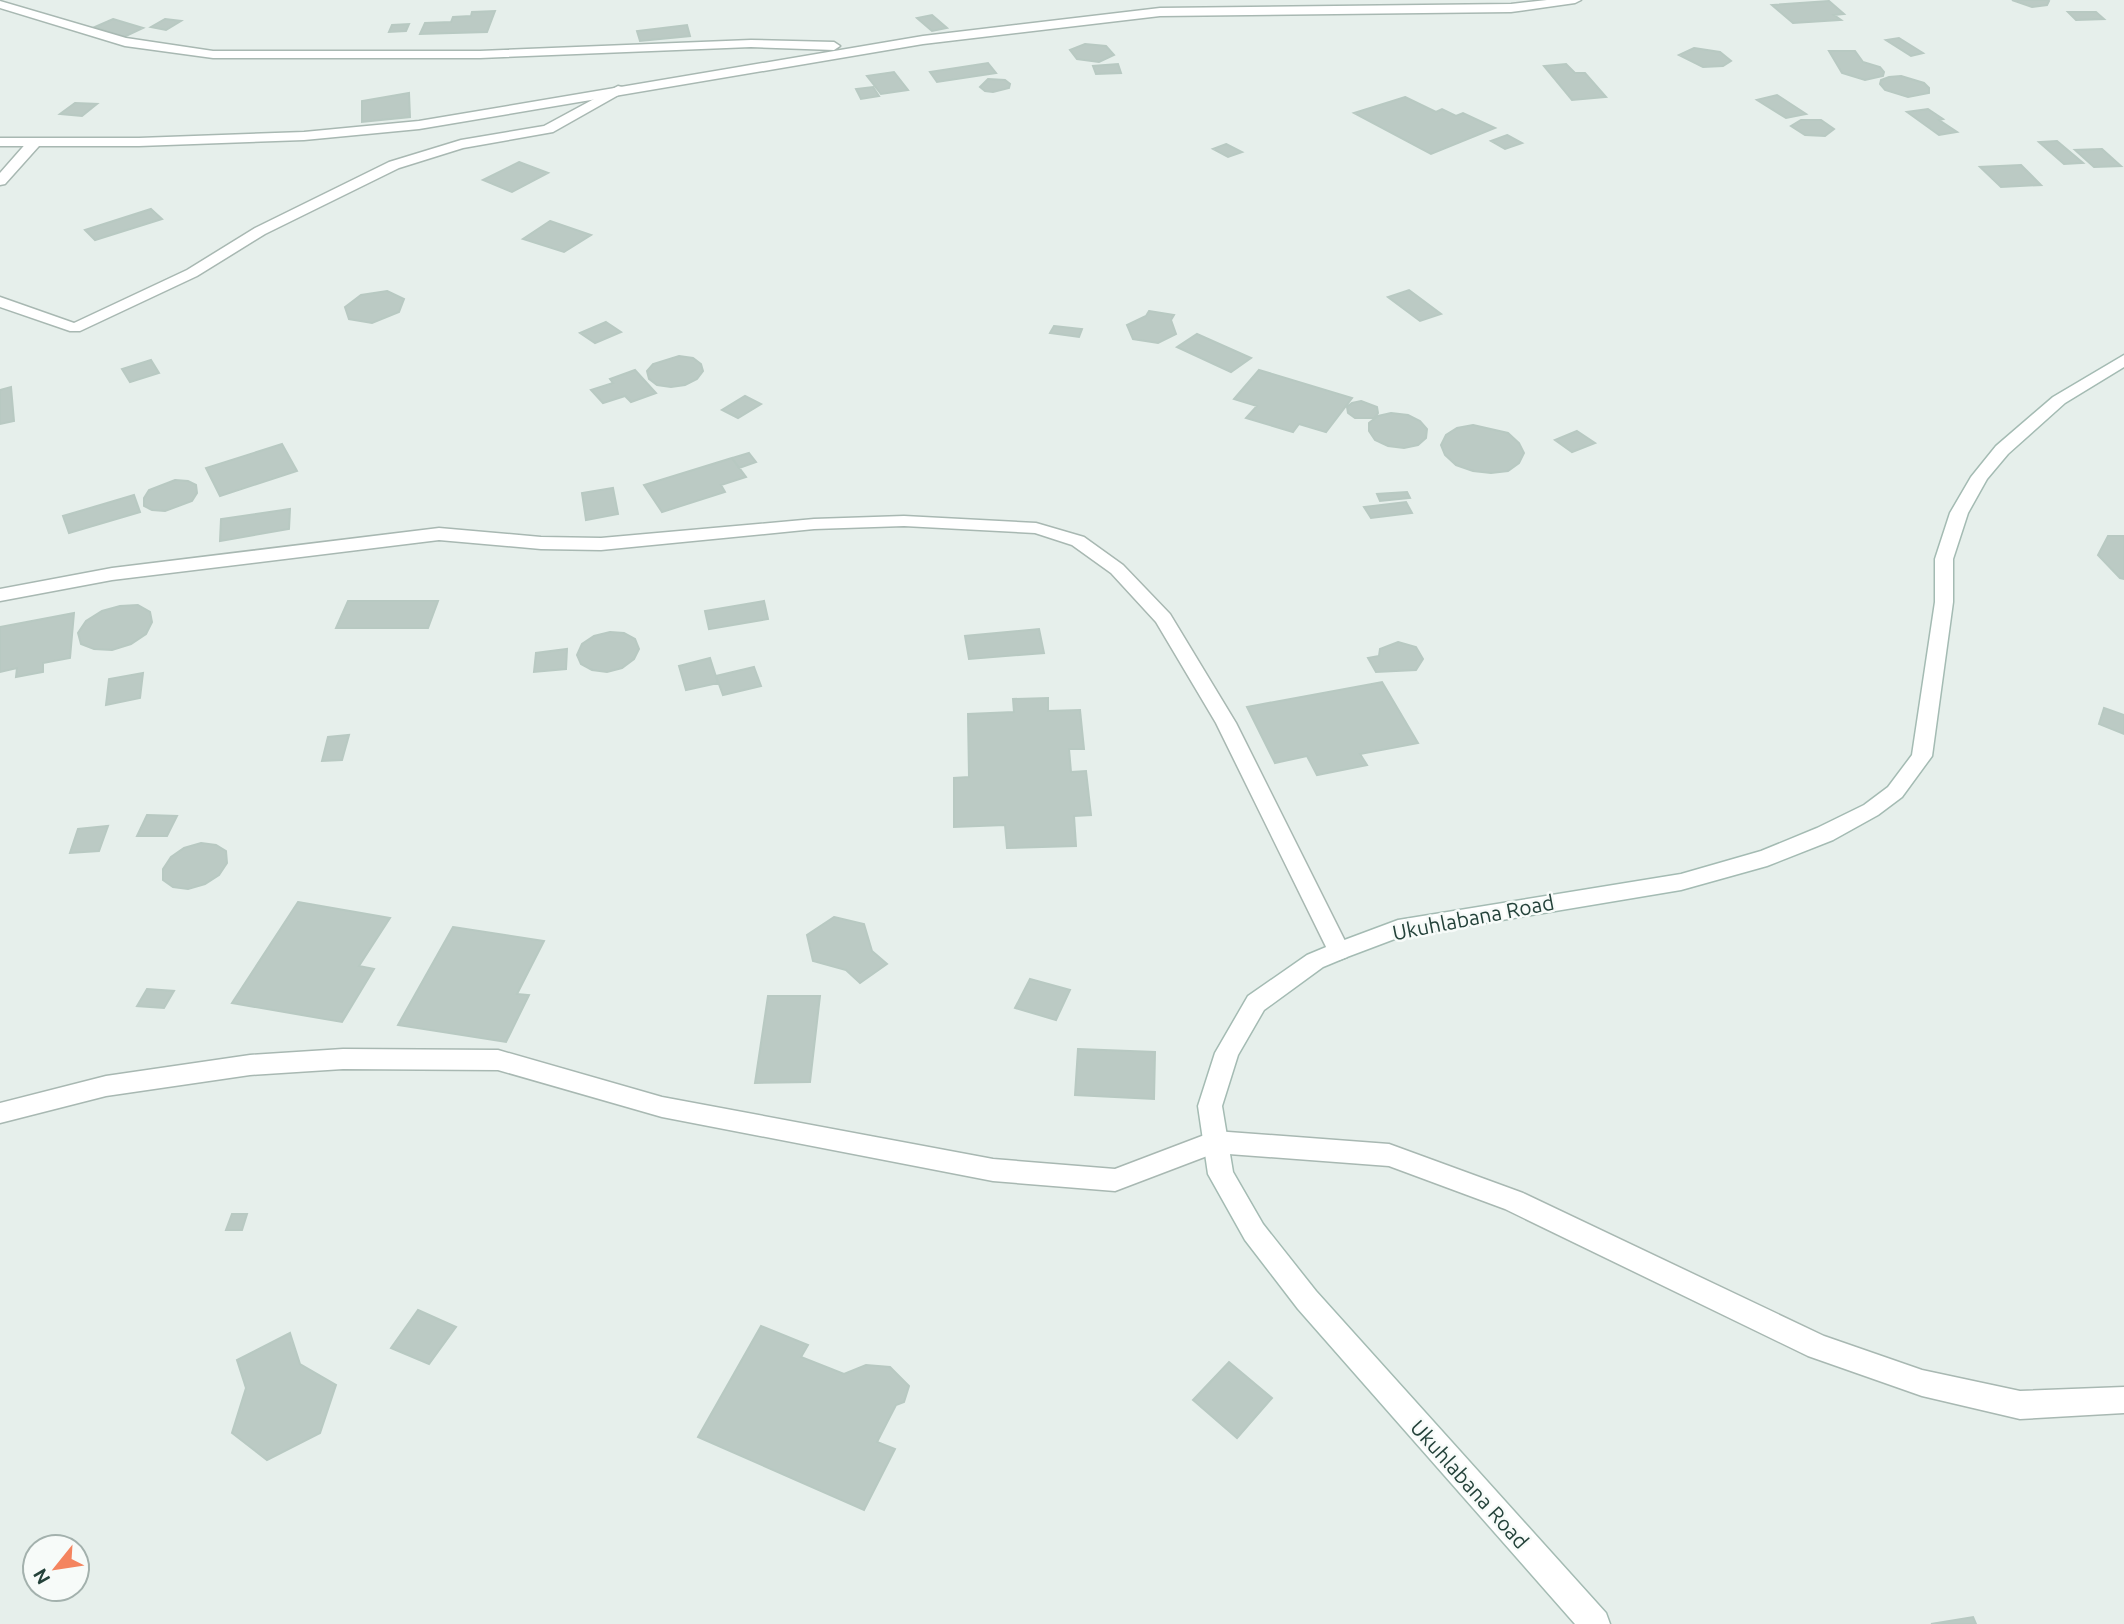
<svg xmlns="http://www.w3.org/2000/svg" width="2124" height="1624" font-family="Ubuntu,sans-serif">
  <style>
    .building { fill: #bbcac4; stroke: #b8c9c2; stroke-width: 2 }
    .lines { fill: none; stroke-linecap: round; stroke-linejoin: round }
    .lane-casing { stroke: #a8b8b2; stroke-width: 3 }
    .street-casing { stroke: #a8b8b2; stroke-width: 3 }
    .secondary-casing { stroke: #a4bbb3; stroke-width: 3 }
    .lane { fill: #fff; fill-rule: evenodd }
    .street { fill: #fff; fill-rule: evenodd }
    .secondary { fill: #fff; fill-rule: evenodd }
    .labels { text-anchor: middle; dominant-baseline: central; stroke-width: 5; stroke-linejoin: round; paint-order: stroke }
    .street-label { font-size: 21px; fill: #24423a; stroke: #f7fbf9 }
  </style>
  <rect width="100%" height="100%" fill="#e6efeb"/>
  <path class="building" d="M2012,0H2047L2049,1L2047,5L2032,7Z
    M1829,1L1844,14L1834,15L1841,20L1793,23L1772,5Z
    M495,11L487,32L420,34L425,23L451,22L453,17L471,16L472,12Z
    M2068,12H2096L2104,19L2076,20Z
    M932,15L947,28L932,31L917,18Z
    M113,19L143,28L124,37L95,27Z
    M165,19L181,21L166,30L151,27Z
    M409,24L406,31L389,32L392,25Z
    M687,25L690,36L640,41L637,31Z
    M1899,38L1923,53L1911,56L1886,40Z
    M1085,44L1106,46L1114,55L1099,62L1077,59L1070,50Z
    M1694,48L1720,52L1731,61L1723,66L1703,67L1679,55Z
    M1829,51H1855L1863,62L1880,67L1884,72L1883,76L1865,80L1842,73Z
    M988,63L996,73L937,82L930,72Z
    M1118,64L1121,73L1096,74L1093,66Z
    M1566,64L1575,73H1585L1606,97L1572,100L1544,66Z
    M894,72L908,90L881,94L867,76Z
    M1901,76L1924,83L1929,88V93L1908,97L1885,90L1880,84L1881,80L1889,77Z
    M988,79L1005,80L1010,84L1009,88L993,92L985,91L980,87Z
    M873,87L879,96L861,99L856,89Z
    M409,93L410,117L362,122V101Z
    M1777,95L1806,114L1786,118L1757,100Z
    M1405,97L1436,112L1442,109L1456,116L1463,113L1495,128L1431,154L1354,113Z
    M75,103L97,104L82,116L60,114Z
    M1928,109L1943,119L1939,120L1957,132L1939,135L1907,112Z
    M1801,120H1821L1834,129L1825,136L1805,135L1791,126Z
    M1507,135L1522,143L1505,149L1491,141Z
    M2057,141L2083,163L2064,164L2039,142Z
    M1226,144L1242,152L1228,157L1213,149Z
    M2102,149L2121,166L2094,167L2075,150Z
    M519,162L548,173L512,192L483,180Z
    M2021,165L2041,185L2001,187L1980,167Z
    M151,209L162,219L95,240L85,230Z
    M550,221L591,235L564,252L523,239Z
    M1409,290L1441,314L1420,321L1388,297Z
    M387,291L404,299L399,312L372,323L349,319L345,307L361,295Z
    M1149,311L1174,315L1171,320L1176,334L1158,343L1133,339L1127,325L1146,316Z
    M606,322L621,332L595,343L580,333Z
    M1054,326L1082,329L1079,337L1050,333Z
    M1197,334L1251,358L1231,372L1177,347Z
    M679,356L693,358L701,364L703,371L697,379L685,385L671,387L657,385L649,379L647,371L653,364Z
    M151,360L159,373L130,382L122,369Z
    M635,370L656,393L631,402L625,396L603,403L591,390L613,383L610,379Z
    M1259,370L1352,398L1326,432L1299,424L1293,432L1246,418L1257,406L1234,399Z
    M11,387L14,421L0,424V390Z
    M745,396L761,404L738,418L722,410Z
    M1361,401L1377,407L1378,413L1374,418H1355L1348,413L1347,407L1352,403Z
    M1391,413L1408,415L1420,421L1427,429L1426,438L1418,445L1404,448L1388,446L1375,440L1369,431V423L1378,416Z
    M1473,425L1508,433L1519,443L1524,453L1519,463L1508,471L1491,473L1473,471L1456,465L1445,455L1441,445L1446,435L1457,428Z
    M1577,431L1595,443L1572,452L1555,440Z
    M282,444L297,471L220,496L206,468Z
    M749,453L756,462L739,468L732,458Z
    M732,458L746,477L721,485L725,492L662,512L644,485Z
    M175,480L188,481L196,485L197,493L192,501L165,511L152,510L144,506V498L149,490Z
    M613,488L618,514L586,520L582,493Z
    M1407,492L1410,498L1380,501L1377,494Z
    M134,495L140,512L69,533L63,516Z
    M1406,502L1412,513L1371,518L1364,507Z
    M290,509L289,529L220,541L221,519Z
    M2108,536H2124V579L2120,578L2098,555Z
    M348,601H438L428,628H336Z
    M764,601L768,619L709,629L705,611Z
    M138,605L150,612L152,622L146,634L131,644L112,650L94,649L81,644L78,633L86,621L102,611L120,606Z
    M74,613L70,658L43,663V672L16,677L17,668L0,672V627Z
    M1039,629L1044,653L969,659L965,636Z
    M610,632L624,633L635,639L639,649L634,659L622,668L607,672L592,670L581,664L577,655L582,644L594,636Z
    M1398,642L1416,647L1423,659L1416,670L1376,672L1368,658L1379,656L1380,649Z
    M567,649L566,669L534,672L536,653Z
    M710,658L718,683L686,690L679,666Z
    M754,667L761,686L723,695L716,676Z
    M143,673L140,698L106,705L109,679Z
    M1382,682L1418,743L1360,754L1367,765L1317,775L1307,756L1275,763L1247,707Z
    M1048,698V711L1080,710L1084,749H1069L1071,772L1086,771L1091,815L1074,816L1076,846L1007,848L1005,825L954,827V778L969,777L968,714L1014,712L1013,699Z
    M2104,708L2124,715V734L2099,724Z
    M349,735L342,760L322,761L328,737Z
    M147,815L177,816L167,836H137Z
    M108,826L99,851L70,853L78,829Z
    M201,843L216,845L226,851L227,863L219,875L205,884L188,889L173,887L163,880V869L171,857L184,848Z
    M298,902L390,918L359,966L374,969L342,1022L232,1003Z
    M834,917L864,924L872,951L887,964L860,983L846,970L813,961L807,935Z
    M453,927L544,941L517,994L529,995L506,1042L398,1025Z
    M1030,979L1070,990L1056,1020L1015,1008Z
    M147,989L174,991L164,1008L137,1006Z
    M768,996H820L810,1082L755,1083Z
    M1078,1049L1155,1052L1154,1099L1075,1095Z
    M232,1214H247L242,1230H226Z
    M418,1310L456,1327L429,1364L391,1348Z
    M761,1326L808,1345L801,1357L844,1374L866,1365L890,1367L909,1386L904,1402L896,1405L877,1442L895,1449L864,1510L698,1437Z
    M290,1333L300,1364L336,1385L320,1433L267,1460L232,1433L246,1388L237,1360Z
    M1229,1362L1272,1398L1237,1438L1193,1400Z
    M1973,1617L1976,1624H1931Z"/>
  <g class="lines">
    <g class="lane-casing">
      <path id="lane" d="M618,86L622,87V93L553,132L463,148L399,168L265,234L197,276L80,331H70L0,307V297L74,323L187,270L255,228L389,162L461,140L544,126Z
        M34,139L41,143L39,146L5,184L0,185V173L29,140Z"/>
    </g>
    <g class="street-casing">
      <path id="street" d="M1547,0H1581L1575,3L1511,12L1160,16L923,44L419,129L304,140L139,146H0V138H139L304,132L419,121L923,36L1160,8L1511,4Z
        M0,1L126,38L213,51H480L751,40L834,42L840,46L834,50L751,47L480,58H213L125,46L0,8Z
        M904,516L1036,523L1084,537L1123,565L1170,614L1236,723L1350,951L1347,957L1339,960L1331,957L1216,723L1156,622L1111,573L1072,545L1035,533L904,526L814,529L601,550L541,549L439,540L112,580L0,601V589L112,568L439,528L541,537L601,538L814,519Z
        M343,1049L498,1050L662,1097L993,1159L1115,1169L1215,1131L1389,1144L1523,1193L1824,1336L1922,1370L2020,1391L2124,1387V1413L2020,1419L1922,1396L1808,1356L1505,1209L1389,1166L1215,1153L1115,1191L993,1181L662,1117L498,1070L343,1069L250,1075L106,1096L0,1123V1103L106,1076L250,1055Z"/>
    </g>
    <g class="secondary-casing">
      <path id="secondary" d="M2124,355V367L2065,403L2008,454L1987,479L1968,513L1953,559V602L1932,756L1902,797L1878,815L1833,840L1767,866L1681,890L1400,937L1347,957L1323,967L1264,1010L1238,1055L1222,1106L1233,1172L1263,1224L1316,1291L1606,1613L1610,1624H1575L1298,1309L1245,1240L1208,1174L1198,1106L1215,1053L1248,996L1307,955L1331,945L1398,920L1681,874L1761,851L1817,828L1864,805L1888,787L1912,755L1935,602V559L1950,513L1971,477L1996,446L2053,397Z"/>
    </g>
    <use href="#lane" class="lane"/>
    <use href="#street" class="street"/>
    <use href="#secondary" class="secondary"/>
  </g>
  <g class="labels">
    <g class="street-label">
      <text transform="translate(1473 917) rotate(-11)">Ukuhlabana Road</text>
      <text transform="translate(1470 1484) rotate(48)">Ukuhlabana Road</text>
    </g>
  </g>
  <g transform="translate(56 1568) rotate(240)"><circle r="33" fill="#f7fbf9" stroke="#a3b1ad" stroke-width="2"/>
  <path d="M0-5L12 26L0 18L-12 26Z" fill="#f4845f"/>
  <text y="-10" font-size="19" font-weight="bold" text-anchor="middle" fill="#24423a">N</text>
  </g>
</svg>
